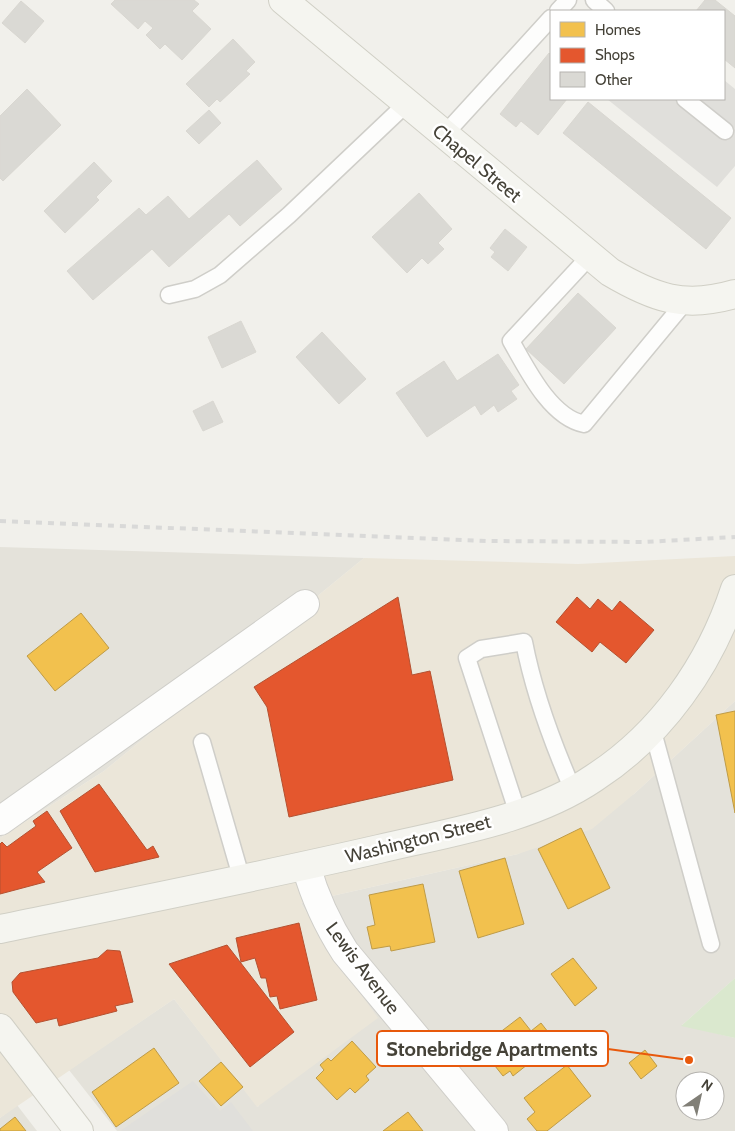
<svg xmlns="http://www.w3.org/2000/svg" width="735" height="1131" font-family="Cabin,sans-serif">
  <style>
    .residential { fill: #e4e2da; fill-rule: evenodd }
    .commercial { fill: #ebe6d9 }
    .green { fill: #dae8ce }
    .parking { fill: #e0dfdb }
    .homes { fill: #f2c14e; stroke: #be9b47 }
    .shops { fill: #e4572e; stroke: #b45131 }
    .building { fill: #dad9d4; stroke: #d9d7d1 }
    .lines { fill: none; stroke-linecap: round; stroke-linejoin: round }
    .lane-casing { stroke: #cfcec9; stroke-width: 19 }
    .street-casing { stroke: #cfcec9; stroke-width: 30 }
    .secondary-casing { stroke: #d0cfc5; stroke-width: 30 }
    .lane { stroke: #fdfdfc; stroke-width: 16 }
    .street { stroke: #fdfdfc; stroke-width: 28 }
    .secondary { stroke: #f5f5f0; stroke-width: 28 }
    .rail { stroke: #d9d9d8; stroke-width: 4; stroke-dasharray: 6 6; stroke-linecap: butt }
    .labels { text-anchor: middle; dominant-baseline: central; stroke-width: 5; stroke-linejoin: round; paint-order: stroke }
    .street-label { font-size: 19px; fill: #454238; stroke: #fff }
    .leader { fill: none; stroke: #e8590c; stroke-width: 2 }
    .callout-dot { fill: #e8590c; stroke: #fff; stroke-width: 2 }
    .callout { fill: #fff; stroke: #e8590c; stroke-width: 2 }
    .callout-label { font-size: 20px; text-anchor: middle; font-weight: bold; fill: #454238 }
  </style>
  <rect width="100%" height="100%" fill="#f1f0eb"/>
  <path class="residential" d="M0,547L364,558L104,771L0,838Z
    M735,701V978L682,1025L735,1038V1131H117L69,1070L174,999L258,1107L327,947L301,903L518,854L634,794ZM685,1081H715V1111H685Z
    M17,1105L37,1131H0V1118Z"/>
  <path class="commercial" d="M735,556V701L634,794L592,829L518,854L301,903L327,947L378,1018L257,1107L174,999L0,1118V838L104,771L364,558L578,564Z"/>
  <path class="green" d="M735,978V1038L681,1026Z"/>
  <path class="parking" d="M724,80L735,89V166L717,187L607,99H724Z
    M193,1081L220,1111L231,1102L253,1131H120Z"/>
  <path class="homes" d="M81,613L109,648L55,691L27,656Z
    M735,711V813L716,715Z
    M581,828L610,888L568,909L538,849Z
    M505,858L524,924L478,938L459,871Z
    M423,884L435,942L391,951L390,946L372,949L367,927L375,925L369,895Z
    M573,958L597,988L575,1006L551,974Z
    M520,1017L531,1031L541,1023L556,1042L513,1076L510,1071L503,1076L491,1061L497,1057L486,1043Z
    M352,1041L376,1067L366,1076L369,1080L355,1093L350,1088L337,1100L316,1078L324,1070L320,1065L328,1058L331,1061Z
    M154,1048L179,1083L116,1127L92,1092Z
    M645,1050L657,1066L641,1079L629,1063Z
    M221,1062L243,1087L221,1106L199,1081Z
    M567,1065L591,1096L547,1131H537L527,1119L535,1112L524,1098Z
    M408,1112L423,1131H383Z
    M15,1117L26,1131H0V1129Z"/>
  <path class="shops" d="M398,597L412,675L430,671L453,780L289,817L267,707L254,687Z
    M577,597L590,609L598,599L612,611L620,601L654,630L626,663L600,642L592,652L556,622Z
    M99,784L147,850L153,846L159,857L95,872L60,811Z
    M47,811L72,848L37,872L45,882L0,894V844L2,842L7,847L36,826L33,821Z
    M299,923L317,1000L280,1009L277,996L270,997L266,978H261L255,958L241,962L236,938Z
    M227,945L294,1032L250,1067L169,964Z
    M107,950L120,951L133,1002L115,1006L117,1011L59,1026L57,1018L36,1023L13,992L12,982L20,973L98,958Z"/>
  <path class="building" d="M115,0H194L199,4L192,11L211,29L182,60L165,44L160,49L146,35L153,28L145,21L138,29L111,4Z
    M705,0H715L735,16V68L724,59V11H696Z
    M21,1L44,21L25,43L2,23Z
    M233,39L255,62L246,71L250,74L220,102L217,99L209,107L186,84Z
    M549,53L551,55V99H567L538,135L521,121L516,127L500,114Z
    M27,89L61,125L3,181L0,178V116Z
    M588,102L731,218L706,249L563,133Z
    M209,110L221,123L199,144L186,131Z
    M257,160L282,189L240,226L229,214L169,267L152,249L93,300L67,271L139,208L146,215L168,196L189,219Z
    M94,162L112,181L96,197L99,200L65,233L44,211Z
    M419,193L452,229L438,243L444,249L428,264L422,258L407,273L372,237Z
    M505,229L527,247L508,271L491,257L495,252L490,248Z
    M578,293L616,328L564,384L526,349Z
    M241,321L256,352L222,368L208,337Z
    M322,332L366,379L339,404L296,357Z
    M498,354L519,385L511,391L517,399L498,412L494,405L481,415L475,405L427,437L396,393L444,361L457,381Z
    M213,401L223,422L203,431L193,411Z"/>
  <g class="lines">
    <g class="lane-casing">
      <path id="lane" d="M594,0L606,11
        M558,11L568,0
        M685,99L725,131
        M444,135L551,18
        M589,257L511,341C527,369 550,417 584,424L685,302
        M169,295L195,289L220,275L289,215L406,104
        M652,728L711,944
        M202,742L242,880
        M518,814L467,658L481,649L524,642C534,694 552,742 573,790"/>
    </g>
    <g class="street-casing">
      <path id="street" d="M0,821L305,604
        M306,866C315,898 327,924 345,952L494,1131"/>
    </g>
    <g class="secondary-casing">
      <path id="secondary" d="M283,0L610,272C654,298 684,309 735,294
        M0,929C127,903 253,878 379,849C451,832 532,820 594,778C662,734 710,665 735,589
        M0,1028L79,1131"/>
    </g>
    <use href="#lane" class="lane"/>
    <use href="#street" class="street"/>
    <use href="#secondary" class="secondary"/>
    <path class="rail" d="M0,521L488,541L645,542L735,537"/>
  </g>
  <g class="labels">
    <g class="street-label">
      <text transform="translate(477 163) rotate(40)">Chapel Street</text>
      <text transform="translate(418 839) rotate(-14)">Washington Street</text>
      <text transform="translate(363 968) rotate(53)">Lewis Avenue</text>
    </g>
  </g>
  <path class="leader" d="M689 1060L608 1049"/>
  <circle class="callout-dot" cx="689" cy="1060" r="5"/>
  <rect class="callout" x="377" y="1031" width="231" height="35" rx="5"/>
  <g class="callout-label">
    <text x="492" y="1056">Stonebridge Apartments</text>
  </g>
  <rect x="550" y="10" width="175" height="90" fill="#ffffff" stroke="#b5b3af"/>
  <rect x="560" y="22" width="25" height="15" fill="#f2c14e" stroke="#b5b3af"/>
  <text x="595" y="35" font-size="15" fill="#454238">Homes</text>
  <rect x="560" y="48" width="25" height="15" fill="#e4572e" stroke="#b5b3af"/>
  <text x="595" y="60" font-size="15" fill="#454238">Shops</text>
  <rect x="560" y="72" width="25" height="15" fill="#dad9d4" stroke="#b5b3af"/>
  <text x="595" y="85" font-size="15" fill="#454238">Other</text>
  <g transform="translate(700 1096) rotate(34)"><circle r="24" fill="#ffffff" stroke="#b5b3af"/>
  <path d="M0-4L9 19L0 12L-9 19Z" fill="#817f77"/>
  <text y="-8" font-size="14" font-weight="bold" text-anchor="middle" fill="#454238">N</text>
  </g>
</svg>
